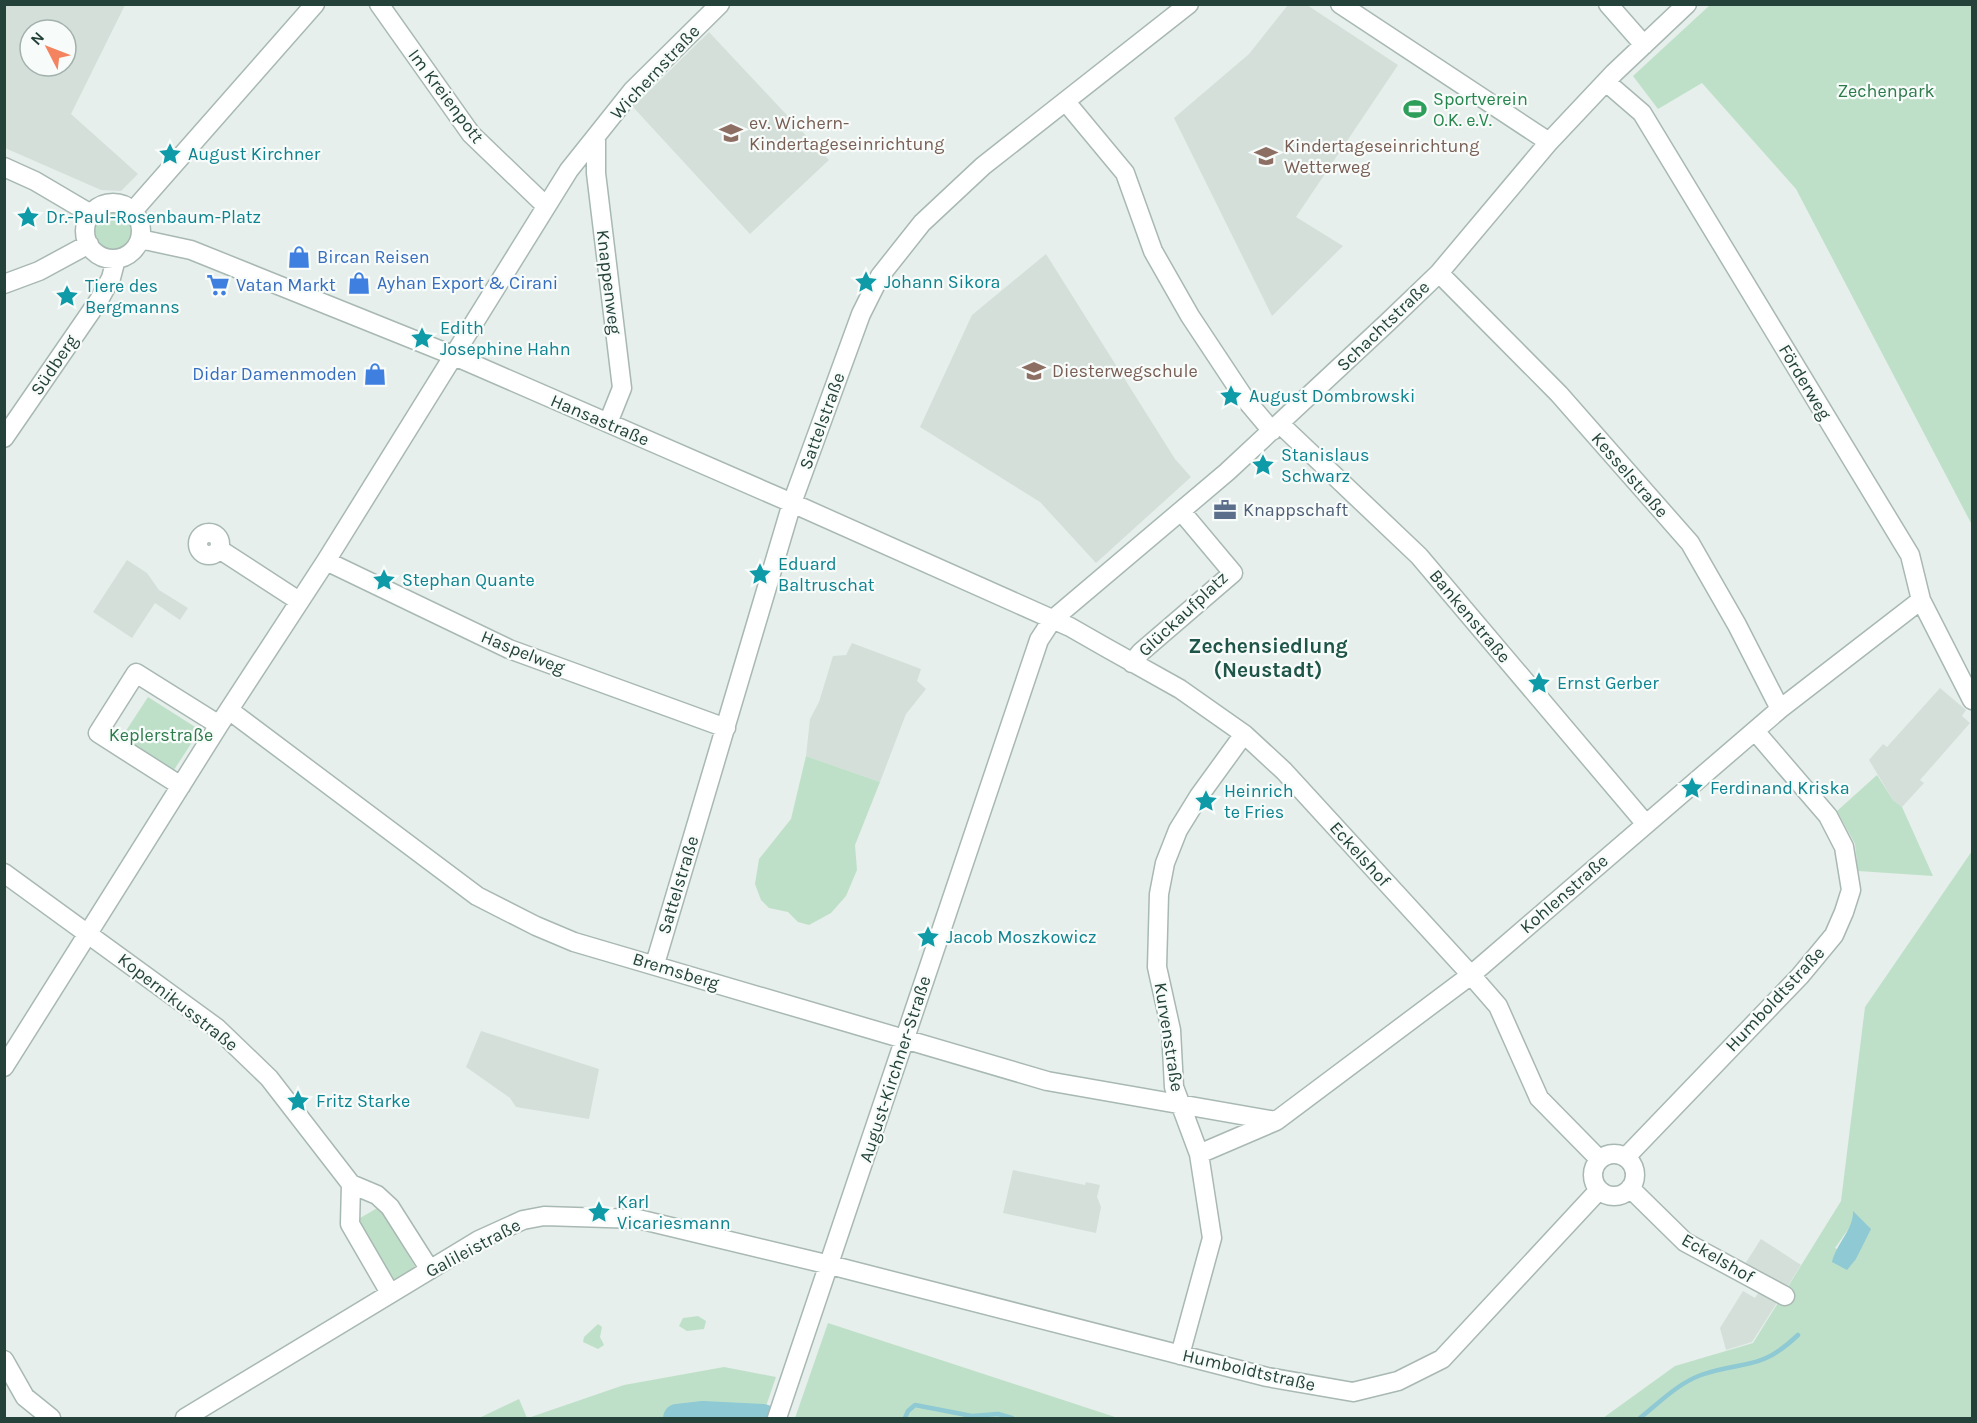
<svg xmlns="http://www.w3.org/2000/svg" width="1977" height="1423" font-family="Karla,sans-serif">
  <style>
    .built { fill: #d4dfda; fill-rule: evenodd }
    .green { fill: #bfe0c8; fill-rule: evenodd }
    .water { fill: #8ec9d4 }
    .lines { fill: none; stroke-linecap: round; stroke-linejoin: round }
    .stream { stroke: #8ec9d4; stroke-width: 4.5 }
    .river { stroke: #8ec9d4; stroke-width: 28 }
    .minor-casing { stroke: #a8b8b2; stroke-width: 21 }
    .minor { stroke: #fff; stroke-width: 18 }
    .labels { text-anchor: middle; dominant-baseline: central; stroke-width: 4.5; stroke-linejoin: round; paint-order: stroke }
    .street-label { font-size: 18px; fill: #24423a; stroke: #f7fbf9 }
    .park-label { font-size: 18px; fill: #2d7a4b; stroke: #f7fbf9 }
    .leisure-label { font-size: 18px; fill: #27864d; stroke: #f7fbf9; text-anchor: start }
    .education-label { font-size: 18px; fill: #785e54; stroke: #f7fbf9; text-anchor: start }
    .culture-label { font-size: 18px; fill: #0d838f; stroke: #f7fbf9; text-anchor: start }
    .shop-label { font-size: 18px; fill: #366cbe; stroke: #f7fbf9; text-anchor: start }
    .service-label { font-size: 18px; fill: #4e5e75; stroke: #f7fbf9; text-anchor: start }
    .quarter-label { font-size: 21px; font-weight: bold; fill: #1f5548; stroke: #f7fbf9 }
  </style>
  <rect width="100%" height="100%" fill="#e6efeb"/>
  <path class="built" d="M5,4L125,5L71,114L138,174L121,191L101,190L5,148ZM30,30H66V66H30Z
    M1288,5H1307L1398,65L1296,217L1343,246L1272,316L1174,118L1249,54Z
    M709,32L829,160L750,234L633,107Z
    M1046,254L1175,459L1191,477L1096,563L1040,502L920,427L972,315Z
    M127,560L147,573L159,590L188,608L180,620L155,603L132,638L93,612Z
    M852,643L921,669L917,681L926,689L906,714L880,782L806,756L810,719L819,702L833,656L846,655Z
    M1940,688L1966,710L1962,716L1970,723L1920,780L1924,783L1902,807L1893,800L1869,760L1883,744L1887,747Z
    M481,1031L599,1069L589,1119L516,1107L510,1098L466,1067Z
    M1013,1170L1085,1185L1086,1182L1100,1185L1097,1197L1101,1207L1096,1233L1003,1213Z
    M1761,1239L1801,1265L1752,1342L1726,1350L1720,1328L1743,1291L1755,1298L1768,1278L1745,1264Z"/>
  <path class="green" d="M1710,5H1972V525L1796,189L1702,83L1658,109L1633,76Z
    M94 231a19 19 0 1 1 38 0a19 19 0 1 1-38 0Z
    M148,697L200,730L172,773L120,740Z
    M806,756L880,782L855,845L857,870L846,896L831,913L809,925L798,922L788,912L769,908L761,900L755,884L759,859L791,819Z
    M1877,775L1893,800L1902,807L1933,876L1858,871L1855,844L1837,811Z
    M1972,851V1418H1603L1675,1366L1753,1343L1841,1201L1865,1007ZM1859,1220L1868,1226L1856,1259L1835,1248L1854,1221Z
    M379,1207L416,1268L392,1282L355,1221Z
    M698,1316L706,1321L704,1329L687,1331L679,1326L683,1318Z
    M828,1323L1118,1418H795Z
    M598,1324L602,1327L600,1337L604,1345L598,1349L583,1342L584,1337Z
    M724,1367L776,1377L762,1418H528L624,1385Z
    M519,1399L527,1418H479Z"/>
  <path class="water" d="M1853,1211L1871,1229L1856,1259L1847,1270L1832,1262C1836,1244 1854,1229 1853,1211Z"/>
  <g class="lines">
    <path class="stream" d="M905,1418L908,1411L915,1405L972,1416L998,1414L1012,1418
      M1640,1418C1659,1403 1677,1384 1701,1375C1744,1360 1759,1372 1798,1335"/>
    <path class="river" d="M677,1418L703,1415L763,1418"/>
    <g class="minor-casing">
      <path id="minor" d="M379,4L471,134L546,206
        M1340,4L1549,142
        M1608,4L1644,45
        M1606,82L1642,113L1910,555L1921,600L1972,700
        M1066,102L1125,173L1153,251L1190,316L1245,399L1272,431
        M596,137V173L622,388L608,423
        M4,167L35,181L91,214
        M85 231a28 28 0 1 1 56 0a28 28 0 1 1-56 0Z
        M133,211L315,4
        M140,239L191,250L452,355L792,503L1070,627L1105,647L1180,689L1244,734L1284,771L1471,975L1498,1006L1539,1098L1599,1159
        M1439,273L1559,394L1690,543L1737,625L1780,709
        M4,284L39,271L89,244
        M1280,424L1419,556L1645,823
        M4,438L99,300L111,278L116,259
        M198 544a11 11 0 1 1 22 0a11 11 0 1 1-22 0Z
        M219,549L299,601
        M326,561L509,649L726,728
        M1132,663L1141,652L1233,573L1181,511
        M229,710L477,896L536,926L574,942L1047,1081L1276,1121L1471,975L1780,709L1921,600
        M181,786L98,733L136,673L219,725
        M4,873L217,1028L269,1078L351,1184L377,1195L390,1207L430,1270
        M655,964L792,503L861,314L880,276L922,223L983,166L1189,4
        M4,1067L219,725L326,561L569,170L632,91L720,4
        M1593 1175a21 21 0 1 1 42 0a21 21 0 1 1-42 0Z
        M1199,1154L1276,1121
        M1626,1157L1800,976L1834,935L1844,912L1851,890L1844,847L1828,816L1755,731
        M351,1184L350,1224L390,1293
        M1630,1188L1685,1242L1785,1296
        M1180,1355L1212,1238L1199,1154L1174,1087L1171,1030L1157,967L1159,894L1165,863L1178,830L1199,796L1244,734
        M4,1360L25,1397L51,1418
        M185,1418L479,1240L523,1220L544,1216L638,1219L830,1265L1267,1377L1353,1392L1398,1381L1442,1359L1599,1190
        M777,1418L1039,640L1052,620L1227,472L1388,322L1439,273L1549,142L1614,73L1687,4"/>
    </g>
    <use href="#minor" class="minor"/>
  </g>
  <defs>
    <g id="stadium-bare" transform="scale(1.8)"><path d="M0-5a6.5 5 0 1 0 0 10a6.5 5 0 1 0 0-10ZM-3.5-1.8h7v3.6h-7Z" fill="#2e9e5b" stroke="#f7fbf9" stroke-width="2.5" paint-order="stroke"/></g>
    <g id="school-bare" transform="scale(1.8)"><path d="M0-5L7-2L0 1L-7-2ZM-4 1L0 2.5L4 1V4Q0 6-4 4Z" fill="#8d6e63" stroke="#f7fbf9" stroke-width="2.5" paint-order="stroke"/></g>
    <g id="sight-bare" transform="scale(1.8)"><path d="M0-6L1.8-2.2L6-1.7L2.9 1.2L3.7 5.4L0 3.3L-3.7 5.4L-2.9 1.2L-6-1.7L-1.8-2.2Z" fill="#0f9aa8" stroke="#f7fbf9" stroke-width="2.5" paint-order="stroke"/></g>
    <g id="shop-bare" transform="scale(1.8)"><path d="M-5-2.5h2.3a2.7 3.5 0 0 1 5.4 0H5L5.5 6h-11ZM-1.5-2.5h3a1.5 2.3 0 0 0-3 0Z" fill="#3f7fe0" stroke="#f7fbf9" stroke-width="2.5" paint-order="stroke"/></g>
    <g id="supermarket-bare" transform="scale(1.8)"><path d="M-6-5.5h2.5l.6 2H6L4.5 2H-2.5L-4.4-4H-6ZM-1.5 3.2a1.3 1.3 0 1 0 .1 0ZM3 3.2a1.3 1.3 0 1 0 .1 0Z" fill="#3f7fe0" stroke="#f7fbf9" stroke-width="2.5" paint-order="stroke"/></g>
    <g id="office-bare" transform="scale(1.8)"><path d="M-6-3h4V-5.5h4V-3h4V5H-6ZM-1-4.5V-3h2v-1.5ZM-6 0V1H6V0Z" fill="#5c6f8a" stroke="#f7fbf9" stroke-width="2.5" paint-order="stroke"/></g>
  </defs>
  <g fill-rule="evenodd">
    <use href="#stadium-bare" x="1415" y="109"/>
    <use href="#school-bare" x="731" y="133"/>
    <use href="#sight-bare" x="170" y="154"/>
    <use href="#school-bare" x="1266" y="156"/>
    <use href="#sight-bare" x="28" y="217"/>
    <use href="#shop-bare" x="299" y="257"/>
    <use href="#sight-bare" x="866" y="282"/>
    <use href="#shop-bare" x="359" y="283"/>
    <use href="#supermarket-bare" x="218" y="285"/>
    <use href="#sight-bare" x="67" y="296"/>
    <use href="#sight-bare" x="422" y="338"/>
    <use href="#school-bare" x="1034" y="371"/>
    <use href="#shop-bare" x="375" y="374"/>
    <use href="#sight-bare" x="1231" y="396"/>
    <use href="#sight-bare" x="1263" y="465"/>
    <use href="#office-bare" x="1225" y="510"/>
    <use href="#sight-bare" x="760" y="574"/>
    <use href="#sight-bare" x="384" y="580"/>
    <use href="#sight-bare" x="1539" y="683"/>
    <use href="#sight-bare" x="1692" y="788"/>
    <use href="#sight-bare" x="1206" y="801"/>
    <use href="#sight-bare" x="928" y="937"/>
    <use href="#sight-bare" x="298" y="1101"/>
    <use href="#sight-bare" x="599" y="1212"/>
  </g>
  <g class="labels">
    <g class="street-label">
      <text transform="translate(655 72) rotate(-47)">Wichernstraße</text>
      <text transform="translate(446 96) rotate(53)">Im Kreienpott</text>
      <text transform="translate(609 282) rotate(83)">Knappenweg</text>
      <text transform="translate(1383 326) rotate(-44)">Schachtstraße</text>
      <text transform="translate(54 365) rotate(-56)">Südberg</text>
      <text transform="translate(1805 382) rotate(59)">Förderweg</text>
      <text transform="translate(600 420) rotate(23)">Hansastraße</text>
      <text transform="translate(822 421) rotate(-70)">Sattelstraße</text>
      <text transform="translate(1630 475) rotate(49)">Kesselstraße</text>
      <text transform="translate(1183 614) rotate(-43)">Glückaufplatz</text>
      <text transform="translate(1470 616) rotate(50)">Bankenstraße</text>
      <text transform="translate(523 652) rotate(22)">Haspelweg</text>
      <text transform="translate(1360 854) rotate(48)">Eckelshof</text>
      <text transform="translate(678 885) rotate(-73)">Sattelstraße</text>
      <text transform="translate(1564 894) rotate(-41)">Kohlenstraße</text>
      <text transform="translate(676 971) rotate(17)">Bremsberg</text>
      <text transform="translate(1775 999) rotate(-47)">Humboldtstraße</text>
      <text transform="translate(178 1002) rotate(38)">Kopernikusstraße</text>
      <text transform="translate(1169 1037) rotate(81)">Kurvenstraße</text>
      <text transform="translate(895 1069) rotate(-72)">August-Kirchner-Straße</text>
      <text transform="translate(473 1248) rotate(-28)">Galileistraße</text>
      <text transform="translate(1718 1258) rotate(30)">Eckelshof</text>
      <text transform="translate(1249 1370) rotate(13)">Humboldtstraße</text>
    </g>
    <g class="park-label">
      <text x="1886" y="91">Zechenpark</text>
      <text x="161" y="735">Keplerstraße</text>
    </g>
    <g class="leisure-label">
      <text x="1433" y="99">Sportverein<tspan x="1433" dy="21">O.K. e.V.</tspan></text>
    </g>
    <g class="education-label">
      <text x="749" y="123">ev. Wichern-<tspan x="749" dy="21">Kindertageseinrichtung</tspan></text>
      <text x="1284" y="146">Kindertageseinrichtung<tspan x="1284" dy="21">Wetterweg</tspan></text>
      <text x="1052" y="371">Diesterwegschule</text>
    </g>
    <g class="culture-label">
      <text x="188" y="154">August Kirchner</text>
      <text x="46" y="217">Dr.-Paul-Rosenbaum-Platz</text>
      <text x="884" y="282">Johann Sikora</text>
      <text x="85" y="286">Tiere des<tspan x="85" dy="21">Bergmanns</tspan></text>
      <text x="440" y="328">Edith<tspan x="440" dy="21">Josephine Hahn</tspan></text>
      <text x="1249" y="396">August Dombrowski</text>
      <text x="1281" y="455">Stanislaus<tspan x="1281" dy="21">Schwarz</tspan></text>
      <text x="778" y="564">Eduard<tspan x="778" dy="21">Baltruschat</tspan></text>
      <text x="402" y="580">Stephan Quante</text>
      <text x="1557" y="683">Ernst Gerber</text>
      <text x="1710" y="788">Ferdinand Kriska</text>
      <text x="1224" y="791">Heinrich<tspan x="1224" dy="21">te Fries</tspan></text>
      <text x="946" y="937">Jacob Moszkowicz</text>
      <text x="316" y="1101">Fritz Starke</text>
      <text x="617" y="1202">Karl<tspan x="617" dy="21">Vicariesmann</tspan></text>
    </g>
    <g class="shop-label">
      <text x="317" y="257">Bircan Reisen</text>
      <text x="377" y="283">Ayhan Export &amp; Cirani</text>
      <text x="236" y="285">Vatan Markt</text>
      <text x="357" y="374" text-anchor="end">Didar Damenmoden</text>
    </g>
    <g class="service-label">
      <text x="1243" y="510">Knappschaft</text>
    </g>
    <g class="quarter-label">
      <text x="1268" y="646">Zechensiedlung<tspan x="1268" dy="24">(Neustadt)</tspan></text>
    </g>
  </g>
  <rect width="1977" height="1423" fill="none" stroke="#24423a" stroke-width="12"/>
  <g transform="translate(48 48) rotate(312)"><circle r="28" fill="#f7fbf9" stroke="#a3b1ad" stroke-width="1.5"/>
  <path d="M0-4.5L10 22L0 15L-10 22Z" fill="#f4845f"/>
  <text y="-9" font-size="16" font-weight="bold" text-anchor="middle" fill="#24423a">N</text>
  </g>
</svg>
